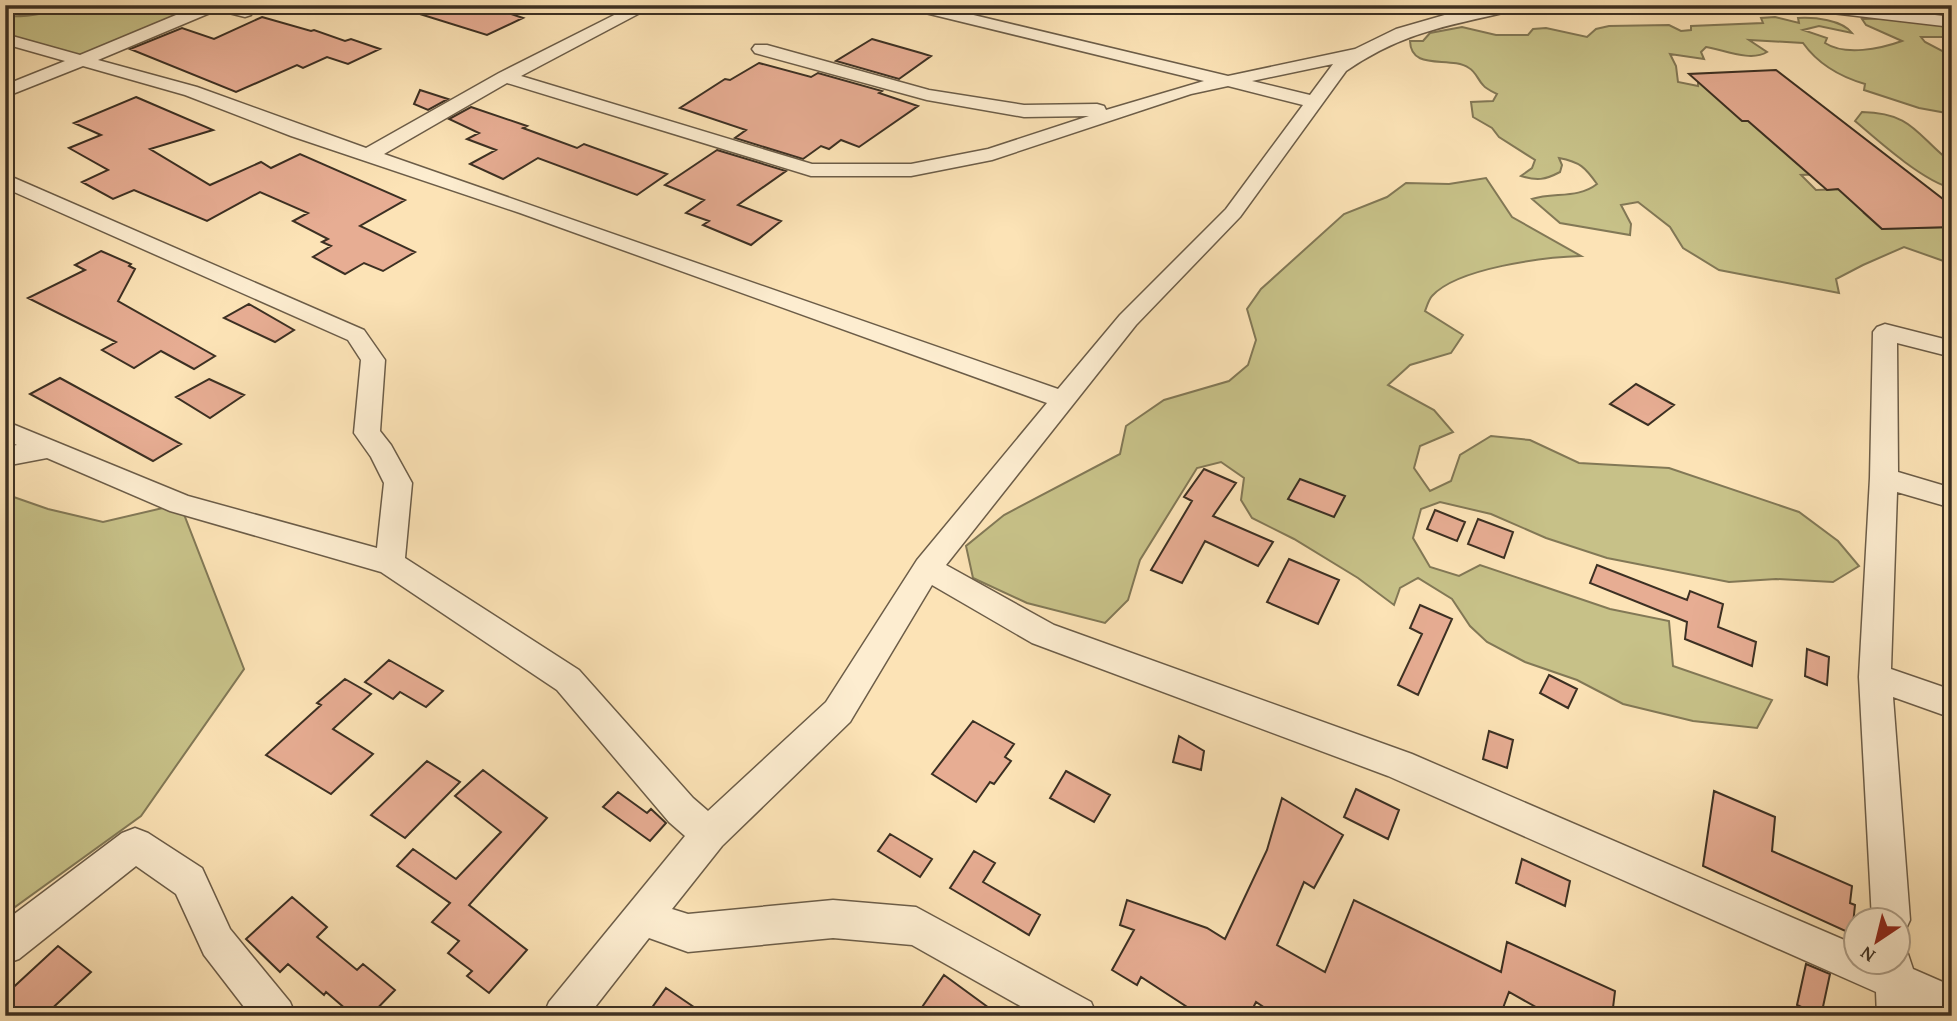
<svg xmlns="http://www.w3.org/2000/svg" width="1957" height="1021" font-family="'Gentium Book Plus',serif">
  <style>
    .green { fill: #c7c188; stroke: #827856; stroke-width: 2 }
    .building { fill: #e7ad93; stroke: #3c3023; stroke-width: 2 }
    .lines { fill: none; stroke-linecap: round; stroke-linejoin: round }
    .minor-casing { stroke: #6c5d48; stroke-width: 3 }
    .minor { fill: #fdedd0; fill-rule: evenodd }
  </style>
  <rect width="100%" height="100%" fill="#fce3b6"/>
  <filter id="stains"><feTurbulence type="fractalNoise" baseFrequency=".00286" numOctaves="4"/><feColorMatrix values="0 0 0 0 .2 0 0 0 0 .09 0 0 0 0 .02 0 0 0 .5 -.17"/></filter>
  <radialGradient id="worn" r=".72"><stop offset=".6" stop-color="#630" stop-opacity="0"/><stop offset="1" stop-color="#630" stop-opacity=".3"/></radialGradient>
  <path class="green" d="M75,5H215L85,60L5,39V16C29,18 53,12 75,5Z
    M1775,17L1799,23L1798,18C1815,17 1842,20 1852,33L1819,26L1803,30L1827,38L1825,43C1845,56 1880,49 1902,41L1866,25L1862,19L1952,17V32L1947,37H1921L1925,42L1952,56V114L1919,108L1864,90L1865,84C1841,77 1818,64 1803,43L1749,40L1767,52C1751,62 1724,50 1706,47L1701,52L1704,59L1670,54L1676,66L1678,82L1698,86V83L1728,82L1850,173L1801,175L1816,190L1902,187L1864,213L1882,229L1952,227V264L1904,247L1863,265L1836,279L1839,293L1719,270L1683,248L1670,227L1638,202L1621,205L1631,224L1630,235L1560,223L1532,199C1554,192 1578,199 1597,184C1585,167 1580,162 1559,158L1562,165L1560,172C1545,180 1537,181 1521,176L1532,168L1535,160L1499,137L1492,128L1473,117L1471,102L1493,101L1497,94C1493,92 1486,89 1483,85C1478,80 1476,72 1469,68C1450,55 1411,72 1410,41H1423L1430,33L1462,27L1496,35H1528L1533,29L1546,28L1587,37L1596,29L1609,26L1669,25L1681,31L1691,30V26L1763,23L1761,18Z
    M1862,112C1913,113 1916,135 1952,163V188C1924,182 1877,140 1855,121Z
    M1486,178L1512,217L1581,256C1545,257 1457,268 1432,296C1429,299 1427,306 1425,311L1463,335L1451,353L1410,365L1388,385L1434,410L1453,432L1420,446L1414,468L1430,491L1451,481L1460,455L1491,436L1530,440L1579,463L1669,468L1799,512L1838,541L1859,566L1833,582L1776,579L1729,582L1607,558L1546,538L1491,514L1440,502L1421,509L1413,538L1430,567L1459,576L1480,565L1610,609L1669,621L1673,666L1772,700L1757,728L1693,721L1623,704L1577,680L1525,662L1487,642L1470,626L1452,599L1418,578L1400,588L1394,605L1358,578L1294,539L1252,518L1241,500L1244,478L1221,462L1197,468L1140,560L1128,600L1105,623L1027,603L973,578L966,546L1004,515L1120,454L1126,426L1164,400L1229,381L1248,365L1256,340L1247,309L1261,289L1344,214L1387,197L1406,183L1449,184Z
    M5,494L48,509L103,522L180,504L244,669L141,816L8,912L5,908Z"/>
  <path class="building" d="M408,5H484L523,18L487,35L407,10Z
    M262,17L311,31L314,30L345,41L351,39L380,49L348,64L327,57L303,68L297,65L236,92L130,49L182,28L214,39Z
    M872,39L921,53L931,56L899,79L836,61Z
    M759,63L811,77L818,73L882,91L879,93L918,106L859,147L841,140L829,149L821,146L803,159L735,138L746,130L680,108L725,79L730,80Z
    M1776,70L1952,206V227L1882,229L1838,189L1827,190L1748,121H1742L1689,74Z
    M420,90L448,99L428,110L414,104Z
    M136,97L213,130L150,149L210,185L261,162L271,168L300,154L405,200L360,226L415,252L383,271L364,263L345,274L313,257L331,246L322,242L328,239L293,221L308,213L260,192L207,221L134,190L113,199L82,182L108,170L69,148L101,135L74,123Z
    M471,107L527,126L523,128L577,148L584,144L667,174L637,195L538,158L503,179L470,164L496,150L467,139L479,133L449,119Z
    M717,150L786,171L738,205L781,221L751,245L703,225L709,221L686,213L704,200L665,185Z
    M101,251L131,264L129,266L135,269L118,301L215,356L194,369L161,351L134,368L102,350L116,342L28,298L85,270L75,265Z
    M249,304L294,330L275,342L224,318Z
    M60,378L181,444L153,461L30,394Z
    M209,379L244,395L210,418L176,397Z
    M1636,384L1674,405L1648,425L1610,404Z
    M1204,469L1236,483L1213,516L1273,542L1258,566L1205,541L1182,583L1151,570L1192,501L1184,497Z
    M1300,479L1345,496L1334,517L1288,499Z
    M1435,510L1465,522L1457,541L1427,529Z
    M1478,519L1513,532L1504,558L1468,544Z
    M1289,559L1339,580L1318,624L1267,602Z
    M1597,565L1687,600L1690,591L1723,604L1718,627L1756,642L1752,666L1685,639L1687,622L1590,583Z
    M1420,605L1452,619L1418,695L1398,685L1422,634L1410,628Z
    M1807,649L1829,657L1827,685L1805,676Z
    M389,660L443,691L426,707L400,692L393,699L365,682Z
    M1549,675L1577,689L1568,708L1540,693Z
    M345,679L371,694L333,729L373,754L331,794L266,755L321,705L317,703Z
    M973,721L1014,744L1005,757L1011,761L994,784L990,782L976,802L932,774Z
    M1489,731L1513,740L1507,768L1483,759Z
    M1179,736L1204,751L1201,770L1173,762Z
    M427,761L460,782L405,838L371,815Z
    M483,770L547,818L469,905L527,950L489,993L467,976L472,971L448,953L459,941L432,922L450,903L397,866L413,849L456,879L501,832L455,796Z
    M1066,771L1110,795L1094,822L1050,798Z
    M1356,789L1399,810L1388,839L1344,817Z
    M1714,791L1775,817L1772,851L1852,886L1850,903L1855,905L1852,934L1703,866Z
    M618,792L647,813L651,809L666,823L650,841L603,807Z
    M1282,798L1343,835L1314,888L1304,882L1277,945L1325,972L1354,900L1501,972L1507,942L1615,991L1612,1016H1552L1509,992L1500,1016H1277L1256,1002L1249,1016H1201L1141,977L1137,985L1112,970L1134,930L1120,925L1127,900L1207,928L1225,939L1267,850Z
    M890,834L932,859L920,877L878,851Z
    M974,851L995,863L983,882L1040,915L1029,935L950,888Z
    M1522,859L1570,881L1565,906L1516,883Z
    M292,897L327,927L317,937L357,970L363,964L395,990L370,1016H354L326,992L324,995L288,964L280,972L246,939Z
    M58,946L91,972L44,1016H13L5,1009V995Z
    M1806,964L1830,974L1821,1016L1797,1005Z
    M944,975L1000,1016H916Z
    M666,988L707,1016H646Z"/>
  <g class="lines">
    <g class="minor-casing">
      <path id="minor" d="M200,5H254L251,15L245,17L217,10L98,60L197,87L366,148L499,73L634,5H655L521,76L812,164H911L988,149L1089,116L1024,117L927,100L755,53L752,49L755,45H767L929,90L1024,105L1097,104L1104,106L1106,110L1204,81L905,8L903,5H932L1228,76L1355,49L1396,29L1448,14L1489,5H1526L1524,8C1455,25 1407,29 1346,71L1240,217L1136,325L946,565L1054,625L1412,754L1856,945V962H1898V950L1908,954L1913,969L1952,986V1016H1928L1917,1011V1016H1877L1876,992L1388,776L1032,643L932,585L850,722L722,846L672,909L688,914L833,900L916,907L1091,1002L1097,1016H1038L912,945L833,938L688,952L649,938L588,1016H543L549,1002L685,836L669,822L557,690L381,572L170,511L47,458L5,466V447L17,445L5,440V421L188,496L377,548L384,483L371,457L354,433L361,360L348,340L5,188V174L364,330L385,360L380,431L391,445L412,483L405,558L579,670L693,798L708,811L826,702L917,560L1047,403L520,213L291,136L185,95L83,66L5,97V85L65,61L5,44V34L80,55ZM1333,64L1310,95L1252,81ZM507,83L811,176H911L992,160L1191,94L1228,86L1303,105L1226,209L1120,315L1058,389L384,154Z
        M1798,5H1850L1952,17V27L1806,10Z
        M1885,324L1952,341V357L1897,343L1898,472L1952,488V508L1897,492L1891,669L1952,690V718L1893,697L1910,920L1904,933L1898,936V920H1872L1859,677L1870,478L1873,332L1877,327Z
        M135,828L148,833L202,868L230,929L290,1002L296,1016H251L204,955L176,894L136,866L19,959L5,964V921L122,833Z"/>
    </g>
    <use href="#minor" class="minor"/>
  </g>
  <rect width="1957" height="1021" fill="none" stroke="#fce3b6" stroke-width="28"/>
  <rect x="7" y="7" width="1943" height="1007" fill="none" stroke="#3c3023" stroke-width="3.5"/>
  <rect x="14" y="14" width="1929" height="993" fill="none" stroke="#3c3023" stroke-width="2"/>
  <g transform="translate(1877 941) rotate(215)"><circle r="33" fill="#fdedd0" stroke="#b0a18b" stroke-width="2"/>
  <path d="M0-5L12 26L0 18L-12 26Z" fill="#8f2418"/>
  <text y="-10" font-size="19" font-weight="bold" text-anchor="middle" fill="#3c3023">N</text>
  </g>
  <rect width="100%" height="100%" filter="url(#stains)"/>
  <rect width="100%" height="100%" fill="url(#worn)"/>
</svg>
